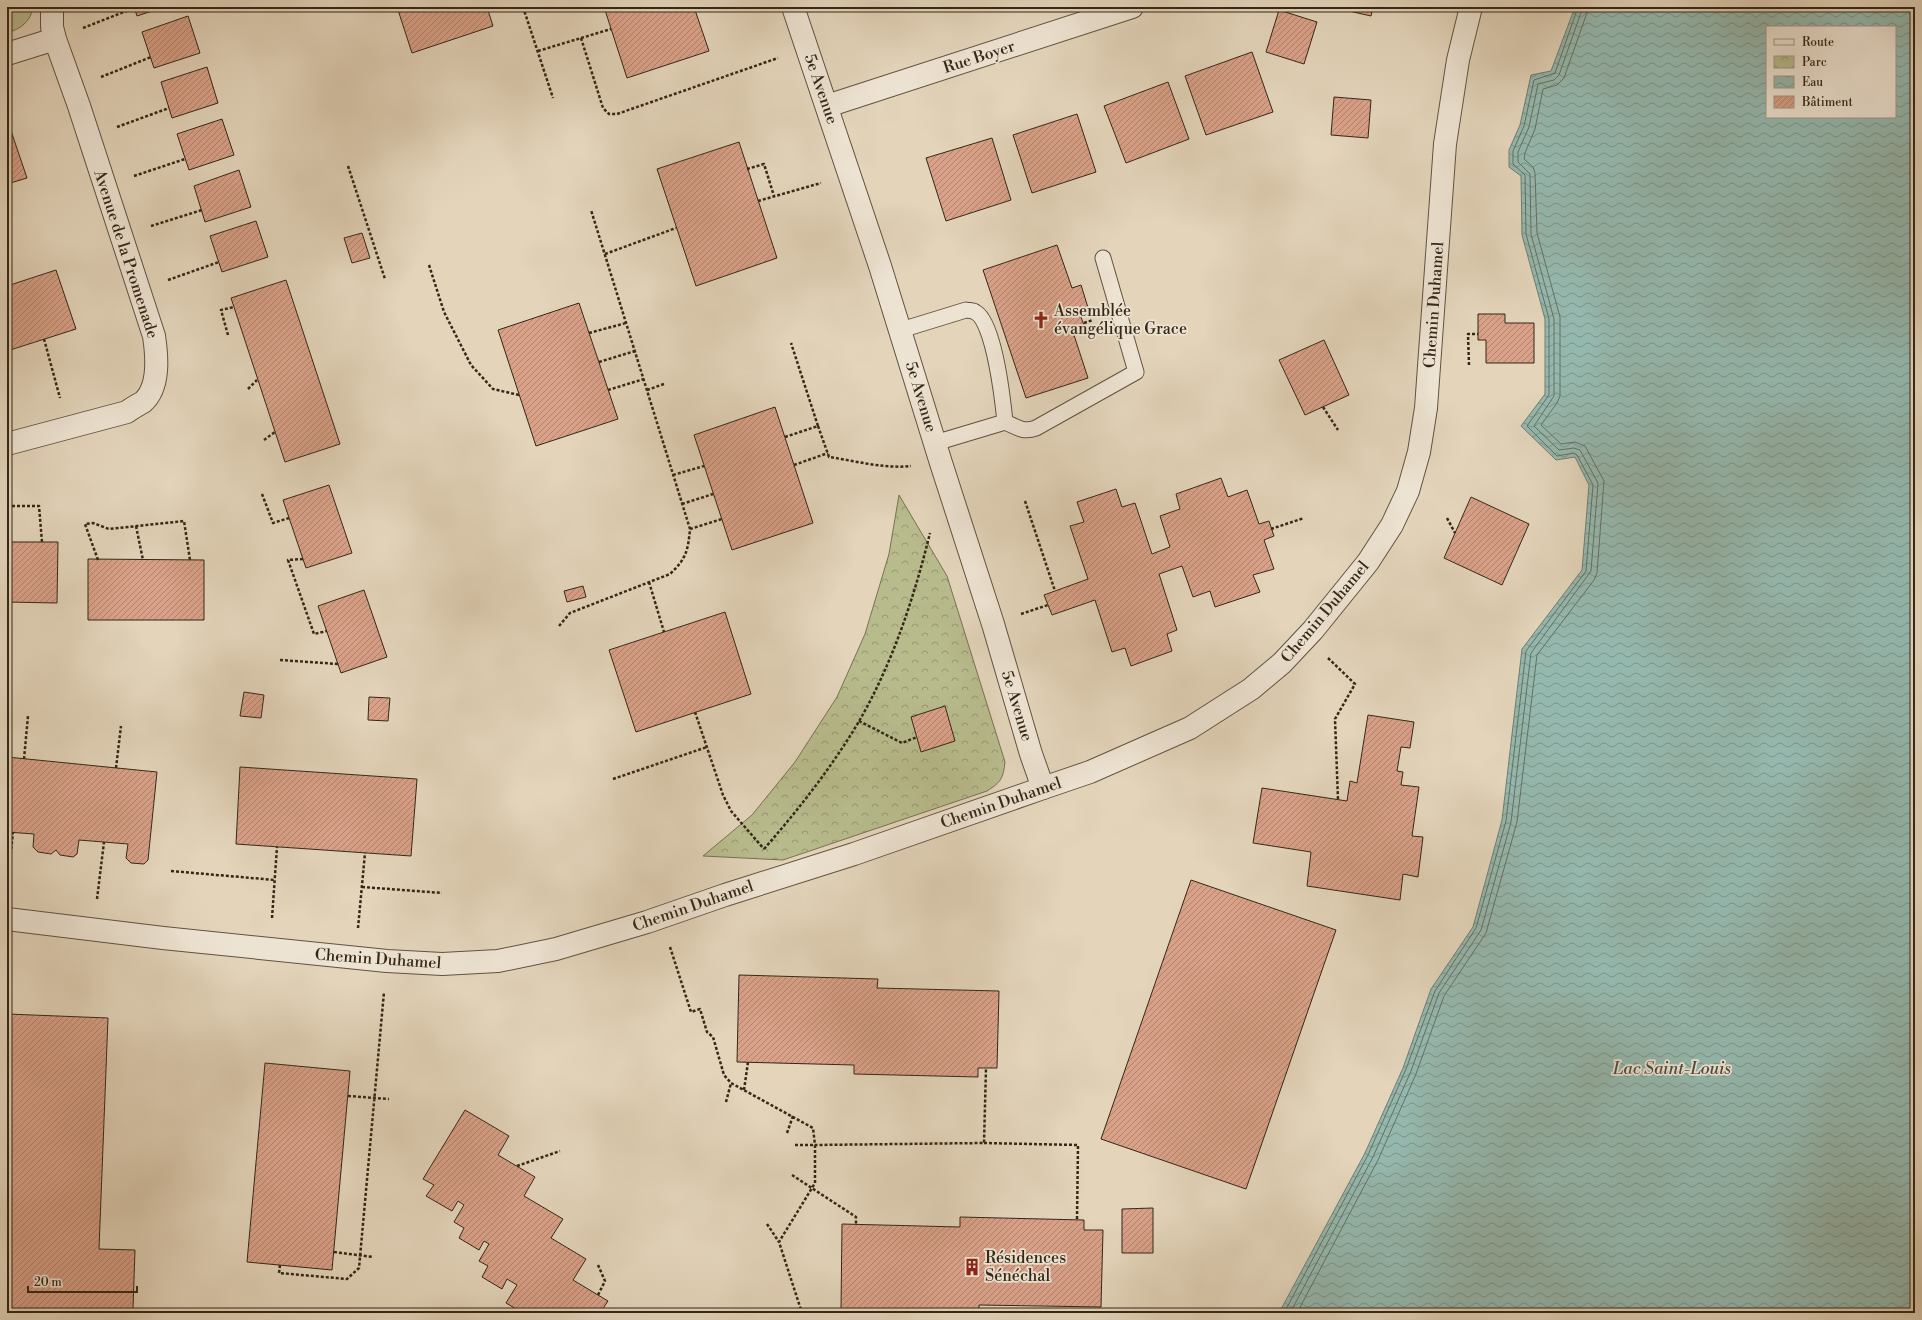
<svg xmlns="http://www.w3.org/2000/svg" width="1922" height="1320" font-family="'Libre Bodoni',serif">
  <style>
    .grass { fill: #b8bc8d; stroke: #767252 }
    .park { fill: url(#park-crowns); stroke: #767252 }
    .water { fill: url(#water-waves); stroke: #6e7e72; fill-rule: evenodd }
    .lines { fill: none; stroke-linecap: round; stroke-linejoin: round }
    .shore { stroke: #647062; stroke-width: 1 }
    .building { fill: url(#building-hatch); stroke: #342717 }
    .service-casing { stroke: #605240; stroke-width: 17 }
    .minor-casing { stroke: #605240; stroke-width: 24 }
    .tertiary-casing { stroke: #605240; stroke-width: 24 }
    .path { stroke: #342717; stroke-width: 2.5; stroke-dasharray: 3 2; stroke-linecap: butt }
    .service { stroke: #ede3d2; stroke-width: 15 }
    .minor { stroke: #ede3d2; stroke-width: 22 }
    .tertiary { stroke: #ede3d2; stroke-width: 22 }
    .labels { text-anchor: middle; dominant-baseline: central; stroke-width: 3.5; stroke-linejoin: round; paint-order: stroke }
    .street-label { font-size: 16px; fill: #342717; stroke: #ede3d2 }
    .poi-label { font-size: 16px; fill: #342717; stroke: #ede3d2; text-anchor: start }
    .water-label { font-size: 17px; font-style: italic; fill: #4c4b3d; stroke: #ede3d2 }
  </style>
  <defs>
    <pattern id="park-crowns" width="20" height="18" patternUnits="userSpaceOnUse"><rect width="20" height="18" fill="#b8bc8d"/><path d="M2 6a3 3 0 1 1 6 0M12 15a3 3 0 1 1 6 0" fill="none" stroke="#969972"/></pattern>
    <pattern id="water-waves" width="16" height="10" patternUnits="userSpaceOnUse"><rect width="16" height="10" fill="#95b8ae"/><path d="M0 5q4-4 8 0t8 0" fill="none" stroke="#7a968d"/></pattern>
    <pattern id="building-hatch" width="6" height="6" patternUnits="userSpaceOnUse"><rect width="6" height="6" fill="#d9a188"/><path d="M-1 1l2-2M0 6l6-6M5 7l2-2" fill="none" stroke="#b1836e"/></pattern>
  </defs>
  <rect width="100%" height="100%" fill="#e3d4ba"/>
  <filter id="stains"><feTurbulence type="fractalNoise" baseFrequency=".005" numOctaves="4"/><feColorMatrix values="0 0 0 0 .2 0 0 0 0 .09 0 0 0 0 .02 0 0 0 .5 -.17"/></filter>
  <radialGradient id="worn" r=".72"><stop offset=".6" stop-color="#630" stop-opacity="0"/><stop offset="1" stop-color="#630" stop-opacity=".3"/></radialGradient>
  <path class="grass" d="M7,7H33C31,22 20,29 7,33Z"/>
  <path class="park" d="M899,495L947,576L1005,762C1003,779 1001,782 987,791L783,860L703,856L752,815L795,762L837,697L865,634L889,554Z"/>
  <path class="water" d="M1575,7H1915V1313H1279L1365,1153L1403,1068L1431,989L1473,927L1502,820L1522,649L1582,570L1589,485L1575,457L1556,460L1521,426L1545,394V319L1522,235L1521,176L1509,167V150L1520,125L1531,75L1551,71ZM1767,27H1895V117H1767Z"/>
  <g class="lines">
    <path class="shore" d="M1284,1313L1368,1155L1406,1069L1435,991L1476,928L1506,821L1526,651L1586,571L1593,485L1577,455L1574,453L1557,456L1527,426L1549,395V319L1526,234L1525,175L1513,164V151L1524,126L1534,80L1555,73L1578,7
      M1290,1313L1373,1157L1411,1071L1439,993L1481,930L1511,822L1531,653L1591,571L1598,483L1580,450L1574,448L1559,450L1534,426L1554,396V319L1531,234L1530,174L1518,162V152L1529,127L1538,84L1554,80L1559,75L1583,7
      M1297,1313L1378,1160L1416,1074L1444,996L1486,933L1517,822L1537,655L1594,580L1597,573L1604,481L1585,446L1575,442L1561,444L1541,425L1557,403L1560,396V317L1537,233L1535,173L1533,167L1524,159L1525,153L1535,129L1543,89L1557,85L1564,78L1589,7"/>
  </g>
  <path class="building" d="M134,7H164L137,16Z
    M397,7H487L493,26L412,53Z
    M604,7H694L709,51L627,78Z
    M1331,7H1373L1371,16Z
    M1279,10L1317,22L1304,64L1266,52Z
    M188,16L200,53L154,68L142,32Z
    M1252,52L1273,112L1206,135L1185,76Z
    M207,67L218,103L172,118L161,82Z
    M1168,82L1189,139L1126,163L1104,106Z
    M1334,97L1371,100L1368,138L1331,135Z
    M1077,114L1096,172L1032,193L1013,135Z
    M7,119L27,178L7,184Z
    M222,119L234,155L189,170L177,134Z
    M992,138L1011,200L946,221L926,158Z
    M739,142L777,258L696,286L657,169Z
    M239,170L251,207L205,222L194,186Z
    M256,221L268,257L222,272L210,236Z
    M362,233L370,258L352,263L344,238Z
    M1057,245L1072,288L1081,285L1090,314L1081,317L1085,328L1073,332L1088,378L1026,398L983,270Z
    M56,270L76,329L7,351V286Z
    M286,280L340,444L285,462L231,298Z
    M579,303L618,419L536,446L498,330Z
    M1478,314H1505V323H1534V363H1486V340H1478Z
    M1324,340L1349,395L1305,415L1279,360Z
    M775,407L813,523L732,550L694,435Z
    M1221,478L1228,497L1247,490L1259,524L1269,521L1274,536L1264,540L1274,569L1253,575L1260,592L1215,607L1210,591L1193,597L1182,566L1159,574L1177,630L1167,634L1172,651L1131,666L1125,648L1112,652L1095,600L1052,615L1044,595L1088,579L1070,526L1084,522L1077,502L1116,489L1122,507L1135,503L1152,554L1170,547L1160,516L1180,509L1176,494Z
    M329,485L352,553L306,568L283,500Z
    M1471,497L1529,524L1502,585L1444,558Z
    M7,542H58L57,603L7,602Z
    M88,559L204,560V620H88Z
    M583,586L586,597L567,602L564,591Z
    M364,590L387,657L341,673L318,606Z
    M725,612L751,694L636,732L609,650Z
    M244,692L264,695L261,718L240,716Z
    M369,697L390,698L388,721L368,720Z
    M945,706L955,741L921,752L911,717Z
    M1368,715L1414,722L1410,748L1401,747L1397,771L1403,772L1401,785L1419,787L1412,836L1423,837L1418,877L1403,874L1400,900L1307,886L1311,852L1253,843L1262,788L1347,801L1350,781L1357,783Z
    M7,757L157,772L148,860L144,864L131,863L126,858L128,844L79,840L77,854L73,857L60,855L56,850L51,854L38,852L33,847L34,834L7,832Z
    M240,767L417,779L411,856L236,844Z
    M1191,880L1336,930L1246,1189L1101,1139Z
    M739,975L878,979L877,988L999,991L997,1068H978V1077L854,1074V1065L737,1062Z
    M7,1014L108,1018L99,1249L135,1250L133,1309L128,1313H7Z
    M265,1063L350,1071L332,1270L247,1262Z
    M465,1110L509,1136L498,1155L535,1177L524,1196L563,1219L551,1238L586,1259L573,1280L608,1301L600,1313H515L518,1310L506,1303L517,1285L507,1279L502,1289L482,1277L488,1266L479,1261L489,1244L484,1241L479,1250L459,1238L464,1228L454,1222L464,1205L458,1201L452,1211L426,1196L434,1185L423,1179Z
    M1153,1208V1253H1122V1209Z
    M960,1217L1084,1220V1230H1103L1101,1307L979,1305V1313L841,1310L842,1224L960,1227Z"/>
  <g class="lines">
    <g class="service-casing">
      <path id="service" d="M901,330L966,310C969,311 973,310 975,312C994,320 1003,402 1005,422L935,443
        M1005,422C1017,427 1023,433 1036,428L1136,372L1103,258"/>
    </g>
    <g class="minor-casing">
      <path id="minor" d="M7,54L55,39
        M827,106L1132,7
        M7,444L127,412C132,408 138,405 143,402C160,387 157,356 154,336L79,106L55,39L52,27V7
        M1043,788L1090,772L1190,728L1251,689L1282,663L1313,630L1368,562L1392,525L1408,491L1419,452L1426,408L1445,144L1458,60L1471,7"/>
    </g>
    <g class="tertiary-casing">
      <path id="tertiary" d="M7,919L163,938L387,961L442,964L498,961L556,949L647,922L725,895L854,854L1043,788L1031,754L993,624L941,463L880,266L793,7"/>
    </g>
    <path class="path" d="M523,7L553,98
      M83,28L134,8
      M581,38L603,108L609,114H617L778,58
      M538,51L611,29
      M101,77L151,57
      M117,127L169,108
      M348,166L385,279
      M747,169L764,164L774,196
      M134,176L185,159
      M758,201L821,183
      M151,226L202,210
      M605,254L676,228
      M429,265L444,312L471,365L493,389L519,395
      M168,280L219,262
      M1084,323L1093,320
      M589,333L626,323
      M228,335L221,310L234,307
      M44,339L60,398
      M599,362L635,351
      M1469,365L1468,334H1478
      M248,389L257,380
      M608,390L644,379
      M647,390L664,384
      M1323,407L1338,430
      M818,426L829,457C856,461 884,469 911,466
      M785,437L818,426L791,343
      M264,440L275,432
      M794,465L828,453
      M673,475L704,466
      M262,494L273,523L289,518
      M1025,501L1055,591
      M682,504L713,494
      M7,506H39L42,542
      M1447,518L1455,533
      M136,526L143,560
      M690,529L722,519
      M1271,529L1304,518
      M303,559L288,560L314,634L327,631
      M98,560L85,524L93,523L109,529L184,521L190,560
      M649,582L664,632
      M1021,614L1048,605
      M559,626L570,613L670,574C686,559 688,551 690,529L591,210
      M1328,658L1355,684L1335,719L1338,800
      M280,660L338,664
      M695,712L723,795L731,811L764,849
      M859,721L902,743L917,737
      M24,759L28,716
      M116,768L121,726
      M613,779L707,747
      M764,849C799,809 831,768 858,723C892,665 914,598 930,533
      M171,871L275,880
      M362,887L442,893
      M7,889L13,832
      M97,899L104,842
      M272,918L277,847
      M358,928L365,853
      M670,947L691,1012L700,1009L707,1032L713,1037L724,1075L731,1083L813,1128L815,1145L984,1143L986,1068
      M744,1090L748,1062
      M348,1096L389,1099
      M726,1102L731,1083
      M787,1133L793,1116
      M984,1143L1078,1145L1077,1220
      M795,1145H815V1183L779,1242L802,1313
      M517,1166L560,1151
      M792,1175L856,1217V1224
      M767,1224L779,1242
      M334,1252L373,1257
      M280,1265L279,1273L347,1279L359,1268L384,992
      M598,1265L605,1281L598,1295
      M848,1313V1310"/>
    <use href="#service" class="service"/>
    <use href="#minor" class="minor"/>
    <use href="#tertiary" class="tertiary"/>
  </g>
  <defs>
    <g id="church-bare" transform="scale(1.38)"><path d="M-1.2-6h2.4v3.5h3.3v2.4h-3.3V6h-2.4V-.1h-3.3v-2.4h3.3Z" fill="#8f2418" stroke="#ede3d2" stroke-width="2.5" paint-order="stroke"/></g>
    <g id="building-bare" transform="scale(1.38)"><path d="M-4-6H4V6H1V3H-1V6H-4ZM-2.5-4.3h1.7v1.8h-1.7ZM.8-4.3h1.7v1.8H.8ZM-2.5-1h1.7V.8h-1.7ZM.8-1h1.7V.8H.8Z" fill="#8f2418" stroke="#ede3d2" stroke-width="2.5" paint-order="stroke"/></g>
  </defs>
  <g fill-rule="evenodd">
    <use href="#church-bare" x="1041" y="320"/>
    <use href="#building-bare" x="972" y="1267"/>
  </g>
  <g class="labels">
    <g class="street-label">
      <text transform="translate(979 57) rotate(-18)">Rue Boyer</text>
      <text transform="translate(821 89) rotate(71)">5e Avenue</text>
      <text transform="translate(126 254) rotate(72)">Avenue de la Promenade</text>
      <text transform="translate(1434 305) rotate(-86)">Chemin Duhamel</text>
      <text transform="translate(921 397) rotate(73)">5e Avenue</text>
      <text transform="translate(1325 612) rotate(-50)">Chemin Duhamel</text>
      <text transform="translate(1017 706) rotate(73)">5e Avenue</text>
      <text transform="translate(1001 803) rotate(-19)">Chemin Duhamel</text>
      <text transform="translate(693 906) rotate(-19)">Chemin Duhamel</text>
      <text transform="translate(378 959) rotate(4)">Chemin Duhamel</text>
    </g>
    <g class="poi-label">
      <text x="1054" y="311">Assemblée<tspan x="1054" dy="18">évangélique Grace</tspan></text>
      <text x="985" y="1258">Résidences<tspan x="985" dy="18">Sénéchal</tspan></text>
    </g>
    <g class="water-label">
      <text x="1672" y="1069">Lac Saint-Louis</text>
    </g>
  </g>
  <rect width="1922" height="1320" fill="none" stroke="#e3d4ba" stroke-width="24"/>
  <rect x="8" y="8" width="1906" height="1304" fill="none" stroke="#342717" stroke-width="2"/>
  <rect x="12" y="12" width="1898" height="1296" fill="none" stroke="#342717"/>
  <rect x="1766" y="26" width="130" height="92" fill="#ede3d2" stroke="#a39887"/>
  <rect x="1774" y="39" width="20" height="6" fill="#ede3d2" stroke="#a39887"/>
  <text x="1802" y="46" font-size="12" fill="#342717">Route</text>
  <rect x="1774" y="56" width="20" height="12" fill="url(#park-crowns)" stroke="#a39887"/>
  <text x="1802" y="66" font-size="12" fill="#342717">Parc</text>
  <rect x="1774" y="76" width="20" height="12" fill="url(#water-waves)" stroke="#a39887"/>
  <text x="1802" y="86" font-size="12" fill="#342717">Eau</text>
  <rect x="1774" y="96" width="20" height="12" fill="url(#building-hatch)" stroke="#a39887"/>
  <text x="1802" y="106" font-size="12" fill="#342717">Bâtiment</text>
  <path d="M28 1286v6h109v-6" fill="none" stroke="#342717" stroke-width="2"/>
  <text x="34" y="1286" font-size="12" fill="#342717" stroke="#ede3d2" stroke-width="3" paint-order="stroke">20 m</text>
  <rect width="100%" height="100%" filter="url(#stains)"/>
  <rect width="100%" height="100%" fill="url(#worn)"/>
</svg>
